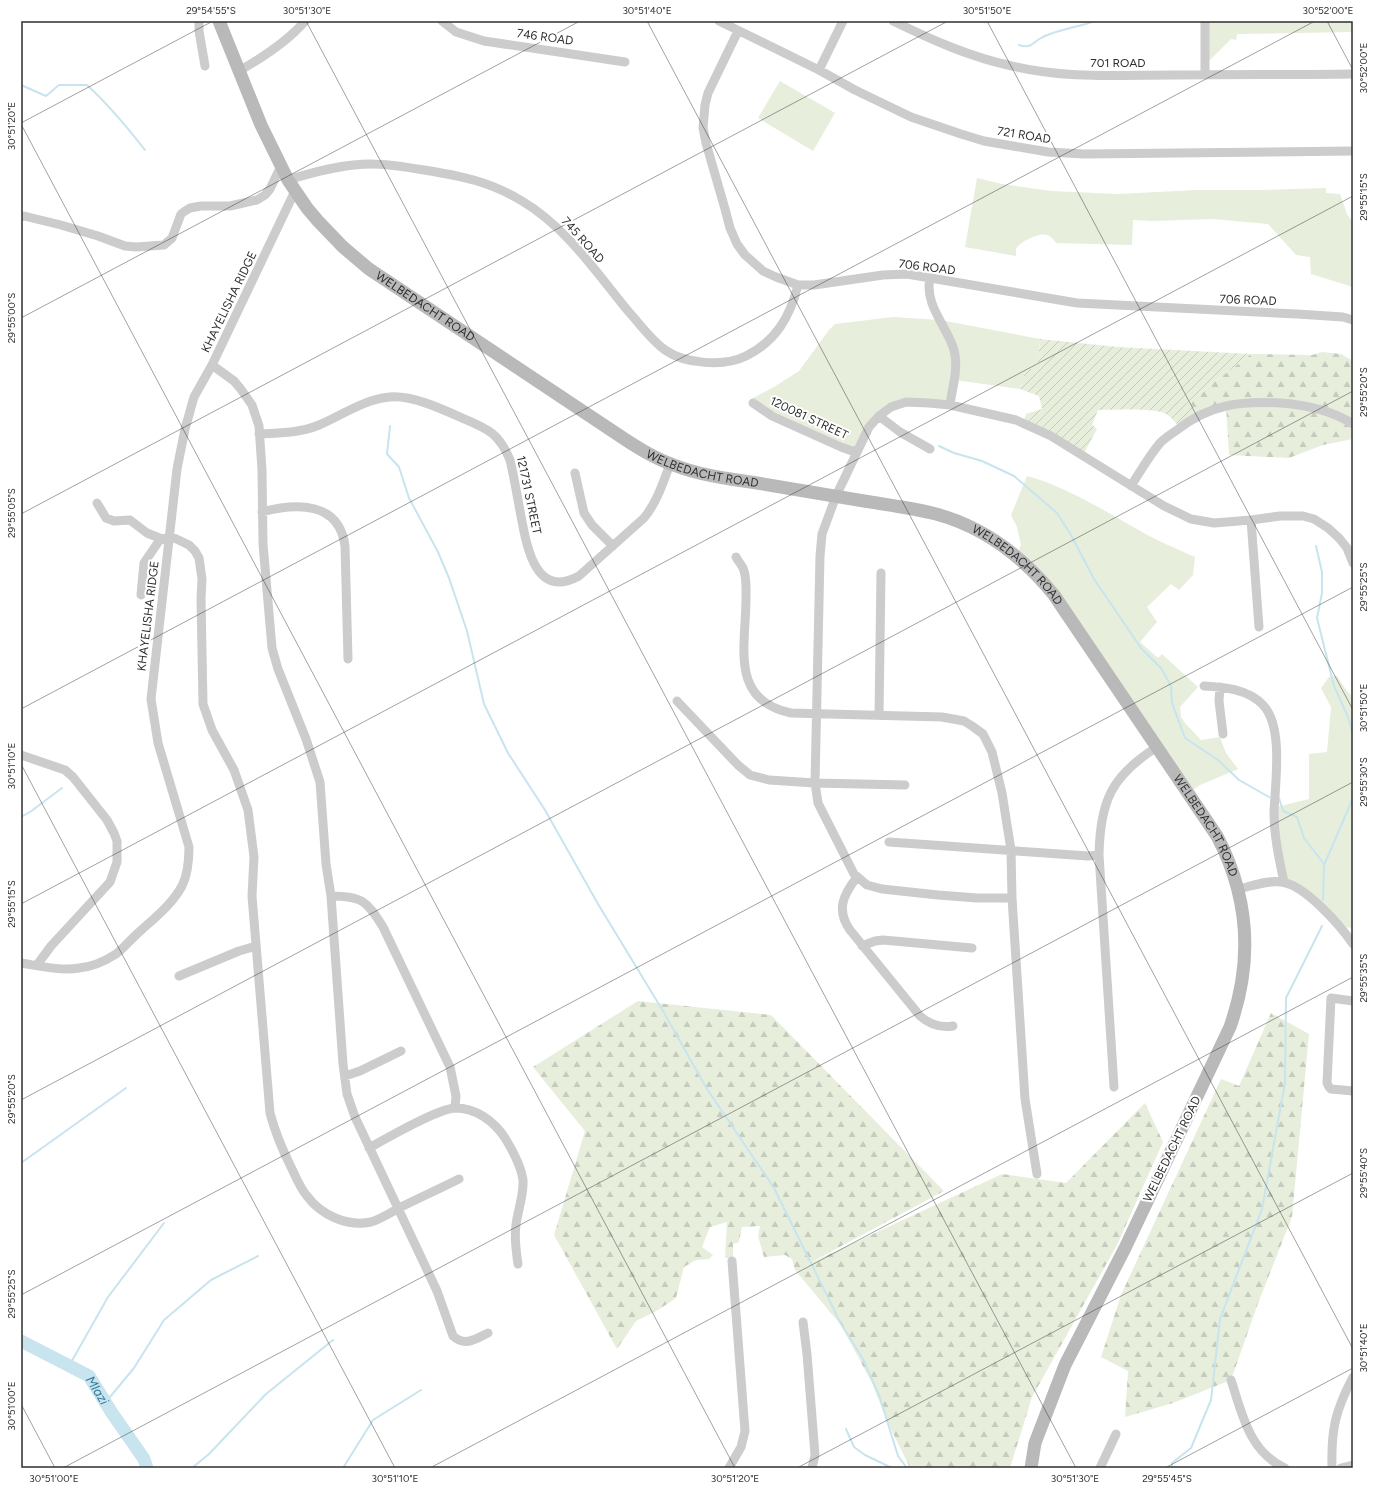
<svg xmlns="http://www.w3.org/2000/svg" width="1374" height="1489" font-family="Figtree,sans-serif">
  <style>
    .grass { fill: #e7eedc }
    .forest { fill: url(#forest-firs) }
    .garden { fill: url(#garden-furrows) }
    .lines { fill: none; stroke-linecap: round; stroke-linejoin: round }
    .stream { stroke: #c7e4ef; stroke-width: 2 }
    .river { stroke: #c7e4ef; stroke-width: 13 }
    .street { stroke: #ccc; stroke-width: 9 }
    .secondary { stroke: #b9b9b9; stroke-width: 13 }
    .ticks { fill: none; stroke: #2f2f2f; stroke-width: 1; stroke-opacity: 0.45 }
    .labels { text-anchor: middle; dominant-baseline: central; stroke-width: 4; stroke-linejoin: round; paint-order: stroke }
    .street-label { font-size: 12px; fill: #2f2f2f; stroke: #fff }
    .water-label { font-size: 13px; font-style: italic; fill: #357d9a; stroke: #fff }
    .neatline { fill: none; stroke: #2f2f2f; stroke-width: 1.5 }
    .ticks-label { font-size: 10px; text-anchor: middle; fill: #2f2f2f }
  </style>
  <defs>
    <pattern id="forest-firs" width="22" height="20" patternUnits="userSpaceOnUse"><rect width="22" height="20" fill="#e7eedc"/><path d="M5 1l3.5 6h-7zM16 11l3.5 6h-7z" fill="#c6ccbd"/></pattern>
    <pattern id="garden-furrows" width="10" height="10" patternUnits="userSpaceOnUse"><rect width="10" height="10" fill="#e7eedc"/><path d="M-1 1l2-2M0 10L10 0M9 11l2-2" fill="none" stroke="#c6ccbd"/></pattern>
  </defs>
  <rect width="100%" height="100%" fill="#fff"/>
  <path class="grass" d="M1205,21H1353V32L1237,34L1236,40L1231,39L1211,59L1205,61Z
    M780,81L835,113L813,151L758,118Z
    M977,178L1002,184L1051,191L1118,194L1197,190H1260L1326,188V193L1340,194L1347,214L1353,222V287L1311,274L1310,257L1296,255L1268,224L1213,219L1153,221L1133,220L1132,245L1056,243C1054,240 1051,236 1047,235C1040,232 1019,242 1016,249C1016,251 1016,254 1016,256L965,247Z
    M893,317L940,320L1040,339L1038,362L1035,369H1030L1025,372L1020,389L955,380L951,405L913,401L884,411L858,450L754,403L753,398L774,387L799,371L829,330L835,324Z
    M1027,476C1067,487 1101,509 1137,529C1155,540 1175,548 1195,557L1193,575L1179,590L1171,584L1147,607L1157,622L1140,642L1158,658L1162,654L1198,687L1180,707L1181,717L1185,723L1201,740L1220,737L1226,753L1238,769L1200,785L1190,792L1115,681L1016,555L1021,545L1017,527L1011,515Z
    M1337,676L1347,691L1353,697V928L1342,927L1284,881L1276,807L1309,799V754L1327,752L1331,707L1321,688L1329,677Z"/>
  <path class="forest" d="M1322,352L1341,354L1353,361V439L1323,445L1289,458L1229,455L1226,406L1200,415L1188,402L1251,354L1312,355Z
    M638,1001L771,1015L944,1191L806,1265L1002,1174L1066,1183L1145,1103L1163,1142L1117,1245L1032,1397L1010,1468H910L888,1423L872,1383L841,1325L795,1270L792,1259L785,1255L764,1257L758,1236L760,1226L742,1227L739,1242L733,1244V1258H725L727,1222L710,1227L702,1247L713,1255L709,1259L696,1260L684,1267L676,1298L658,1310L636,1321L617,1349L554,1235L585,1131L533,1067Z
    M1271,1013L1309,1034L1292,1217L1257,1306L1231,1380L1173,1403L1125,1417L1128,1371L1101,1357L1121,1295L1221,1079L1239,1086Z"/>
  <path class="garden" d="M1040,339L1118,347L1251,354L1188,402L1200,415L1180,428C1175,422 1171,416 1164,413C1152,408 1112,410 1098,410L1092,425L1097,429L1083,455L1023,423L1026,414L1042,409L1039,396L1020,389L1025,372L1030,369H1035L1038,362Z"/>
  <g class="lines">
    <path class="stream" d="M1019,45C1031,49 1032,43 1041,38C1055,30 1079,27 1095,21
      M21,85L46,96L59,85H87C109,105 127,127 145,150
      M390,426L387,454L399,467L409,498L438,552L449,578L467,631L484,704L508,753L545,810L598,904L663,1011L707,1089L774,1188L841,1324L863,1359L880,1398L898,1456L907,1468
      M939,446L954,453L982,461L1014,476L1057,513L1071,535L1094,579L1141,648L1161,668L1171,686L1172,703L1185,738L1218,760L1239,780L1269,797
      M1316,546L1322,572V593L1317,618L1334,686L1348,717L1353,735
      M1279,798L1283,811L1297,817L1304,838L1324,864L1323,900
      M21,817L30,812L62,788
      M1325,863L1353,798
      M21,1163L126,1088
      M69,1366L108,1297L164,1223
      M105,1403L134,1368L164,1320L211,1280L258,1256
      M846,1429L854,1447L865,1455L892,1468
      M192,1468L209,1454L266,1394L333,1340
      M343,1468L373,1420L421,1390
      M1172,1468V1463L1191,1448L1211,1400L1220,1319L1262,1209L1285,1083L1286,998L1322,926"/>
    <path class="river" id="s1" d="M21,1341L89,1376L112,1413L144,1459L147,1468"/>
    <path class="street" d="M199,21V31L205,66
      M442,21L456,32L484,41L625,62
      M719,21L819,70L855,90L911,117L961,134L984,141L1048,152L1084,154L1353,151
      M893,21C932,40 970,57 1012,66C1064,79 1118,75 1171,75C1232,74 1292,75 1353,74
      M1205,21V75
      M738,31L708,93L705,105L703,128L706,143L725,209L730,228L737,244L745,255L763,271L776,277L798,285H814L883,275L907,274L1077,303L1297,314L1343,317L1353,320
      M819,70L843,21
      M239,71C260,59 289,40 305,21
      M288,180C314,172 343,164 371,164C388,164 406,167 424,170C461,176 489,181 522,201C566,227 596,272 628,311C640,324 650,339 665,350C685,364 724,367 746,356C776,341 790,317 798,285
      M21,217L24,216L61,225L98,236L125,246L136,247L164,245L172,238L181,214L185,211L190,208L201,206H230L257,200L265,195L270,189L281,166
      M930,278C924,305 947,326 954,350C959,368 952,388 950,405
      M212,365L234,381L240,388L252,405L259,426L262,470L263,544L272,648L278,669L306,739L320,782L326,864L331,896L343,1064L347,1094L355,1117L437,1291L453,1336C465,1347 476,1339 488,1333
      M753,403L772,416L841,447L852,451L858,450
      M879,416L900,432L930,449
      M259,434C280,433 300,433 319,425C342,415 365,399 390,397C412,395 442,409 462,418C488,429 499,433 510,460C514,477 517,494 520,511C526,541 533,601 579,576L644,518C657,502 663,483 670,464
      M575,473L584,513L592,525L613,546
      M1131,486C1140,472 1149,456 1160,443C1165,438 1171,434 1177,430C1210,404 1240,401 1281,403C1307,405 1331,410 1353,424
      M97,503L106,518L114,521L130,520L147,533L162,539
      M262,512C296,503 339,501 345,546L348,659
      M1251,520L1259,627
      M736,557C738,561 741,564 743,568C747,577 746,588 746,598C746,646 729,700 791,713L942,717L964,721L972,726L983,734L992,752L1002,793L1011,850L1012,898L1025,1099L1037,1174
      M141,595L144,563L159,541L170,536L189,545L195,551L199,558L202,579L201,599L203,704L212,730L234,770L248,810L254,857L252,896L270,1113C275,1132 282,1149 291,1167C296,1177 300,1188 307,1196C321,1215 347,1227 371,1222C381,1219 390,1213 399,1208C419,1198 439,1189 459,1179
      M1204,686C1224,687 1248,689 1263,705C1284,727 1275,784 1274,812C1274,836 1279,859 1284,882
      M1220,687L1219,701L1223,734
      M677,701L738,765L750,775L769,780L815,783L905,785
      M879,715L881,573
      M21,755L65,770L73,777L107,820L114,833L117,841V862L110,882L51,946L37,965
      M889,842L1088,856L1099,855
      M857,877C843,895 836,910 850,930L920,1016C929,1024 941,1028 953,1026
      M1238,889C1252,886 1267,880 1281,882C1304,884 1340,925 1353,944
      M331,896C362,896 367,901 383,927L450,1067L456,1096L455,1108
      M1012,898H977L938,895L882,889L867,885L854,874L821,809L818,803L815,783L820,556L822,534L836,496L869,427L879,416L891,407L906,402L929,403L950,405L1016,420L1051,436L1164,506L1191,519L1214,523L1251,520L1280,516H1303L1314,519L1328,528L1339,538L1347,548L1353,563
      M862,946L875,941L883,940L972,948
      M21,963C40,966 60,971 79,968C92,967 105,961 116,954C123,949 129,941 136,935C152,920 171,906 182,886C188,874 189,861 189,847L158,743L151,699L177,469L185,429L194,397L212,365L295,191
      M179,976L239,951L256,946
      M1353,1001L1331,998L1327,1083L1329,1087L1331,1089L1353,1091
      M345,1076L360,1071L401,1051
      M1114,1087L1099,855C1100,802 1111,776 1157,747
      M369,1148C387,1138 437,1109 455,1108C476,1108 494,1121 505,1138C513,1151 521,1165 523,1180C524,1195 518,1209 516,1225C514,1238 516,1251 518,1264
      M803,1322L807,1354L815,1455L812,1468
      M1231,1380C1242,1413 1249,1452 1285,1468
      M729,1468L741,1447L745,1431L732,1261
      M1100,1468L1116,1434
      M1332,1468C1331,1430 1335,1411 1353,1377
      M1341,1468L1353,1465"/>
    <path class="secondary" id="s2" d="M219,21L261,125L288,180L307,208L318,221L343,247L369,269L623,438C638,448 654,458 671,464C698,475 728,479 757,483C793,489 829,495 864,501C888,505 913,508 936,514C984,527 1023,557 1054,595L1217,836C1249,897 1253,962 1230,1027L1125,1248L1065,1365L1035,1443L1031,1468"/>
  </g>
  <path class="ticks" d="M306,21L1076,1468M647,21L1353,1349M987,21L1353,710M1327,21L1353,70M21,123L213,21M21,124L735,1468M21,318L580,21M21,514L948,21M21,709L1315,21M21,764L395,1468M21,904L1353,196M21,1100L1353,391M21,1295L1353,587M21,1404L55,1468M63,1468L1353,782M430,1468L1353,977M797,1468L1353,1173M1165,1468L1353,1368"/>
  <g class="labels">
    <g class="street-label">
      <text transform="translate(545 37) rotate(8)">746 ROAD</text>
      <text x="1118" y="63">701 ROAD</text>
      <text transform="translate(1024 135) rotate(9)">721 ROAD</text>
      <text transform="translate(583 240) rotate(48)">745 ROAD</text>
      <text transform="translate(927 267) rotate(7)">706 ROAD</text>
      <text transform="translate(1248 300) rotate(2)">706 ROAD</text>
      <text transform="translate(229 302) rotate(-64)">KHAYELISHA RIDGE</text>
      <text stroke="none"><textPath href="#s2" startOffset="362">WELBEDACHT ROAD</textPath></text>
      <text transform="translate(809 418) rotate(25)">120081 STREET</text>
      <text stroke="none"><textPath href="#s2" startOffset="686">WELBEDACHT ROAD</textPath></text>
      <text transform="translate(529 495) rotate(78)">121731 STREET</text>
      <text stroke="none"><textPath href="#s2" startOffset="1022">WELBEDACHT ROAD</textPath></text>
      <text transform="translate(148 616) rotate(-83)">KHAYELISHA RIDGE</text>
      <text stroke="none"><textPath href="#s2" startOffset="1346">WELBEDACHT ROAD</textPath></text>
      <text transform="translate(1172 1149) rotate(-64)">WELBEDACHT ROAD</text>
    </g>
    <g class="water-label">
      <text stroke="none"><textPath href="#s1" startOffset="93">Mlazi</textPath></text>
    </g>
  </g>
  <rect width="1374" height="1489" fill="none" stroke="#ffffff" stroke-width="44"/>
  <rect x="22" y="22" width="1330" height="1445" class="neatline"/>
  <g class="ticks-label">
    <text x="211" y="14">29°54'55"S</text>
    <text x="307" y="14">30°51'30"E</text>
    <text x="647" y="14">30°51'40"E</text>
    <text x="987" y="14">30°51'50"E</text>
    <text x="1328" y="14">30°52'00"E</text>
    <text transform="translate(1363 68) rotate(-90)" y="4">30°52'00"E</text>
    <text transform="translate(11 126) rotate(-90)" y="4">30°51'20"E</text>
    <text transform="translate(1363 197) rotate(-90)" y="4">29°55'15"S</text>
    <text transform="translate(11 318) rotate(-90)" y="4">29°55'00"S</text>
    <text transform="translate(1363 392) rotate(-90)" y="4">29°55'20"S</text>
    <text transform="translate(11 513) rotate(-90)" y="4">29°55'05"S</text>
    <text transform="translate(1363 587) rotate(-90)" y="4">29°55'25"S</text>
    <text transform="translate(1363 708) rotate(-90)" y="4">30°51'50"E</text>
    <text transform="translate(11 766) rotate(-90)" y="4">30°51'10"E</text>
    <text transform="translate(1363 782) rotate(-90)" y="4">29°55'30"S</text>
    <text transform="translate(11 904) rotate(-90)" y="4">29°55'15"S</text>
    <text transform="translate(1363 978) rotate(-90)" y="4">29°55'35"S</text>
    <text transform="translate(11 1099) rotate(-90)" y="4">29°55'20"S</text>
    <text transform="translate(1363 1173) rotate(-90)" y="4">29°55'40"S</text>
    <text transform="translate(11 1294) rotate(-90)" y="4">29°55'25"S</text>
    <text transform="translate(1363 1348) rotate(-90)" y="4">30°51'40"E</text>
    <text transform="translate(11 1406) rotate(-90)" y="4">30°51'00"E</text>
    <text x="54" y="1482">30°51'00"E</text>
    <text x="395" y="1482">30°51'10"E</text>
    <text x="735" y="1482">30°51'20"E</text>
    <text x="1075" y="1482">30°51'30"E</text>
    <text x="1167" y="1482">29°55'45"S</text>
  </g>
</svg>
